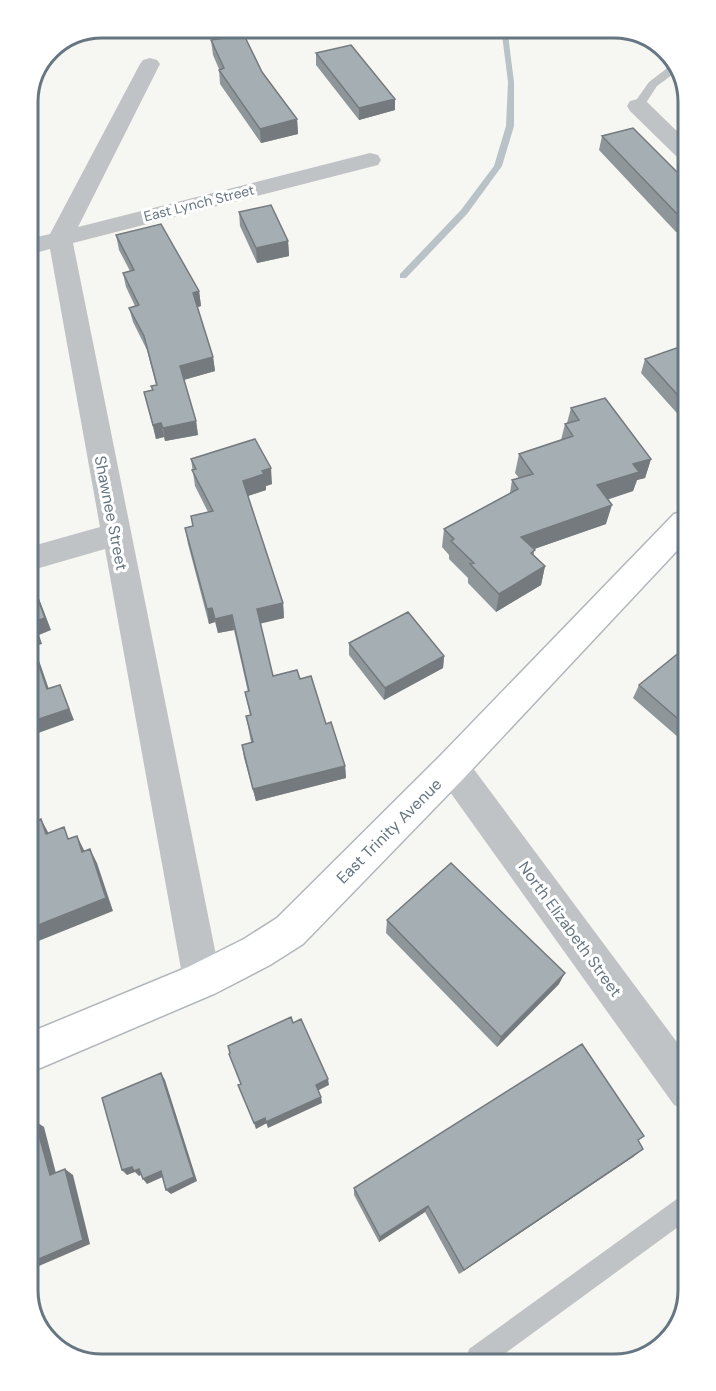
<svg xmlns="http://www.w3.org/2000/svg" width="716" height="1391" font-family="'DM Sans',sans-serif">
  <style>
    .lines { fill: none; stroke-linecap: round; stroke-linejoin: round }
    .stream { fill: #b8c2c7; fill-rule: evenodd }
    .secondary-casing { stroke: #b1b7bb; stroke-width: 3 }
    .lane { fill: #bfc3c6; fill-rule: evenodd }
    .street { fill: #bfc3c6; fill-rule: evenodd }
    .secondary { fill: #fff; fill-rule: evenodd }
    .wall { fill: #8e969a }
    .shaded-wall { fill: #747a7d }
    .building { fill: #a5aeb3; stroke: #747a7d; stroke-width: 1.5 }
    .labels { text-anchor: middle; dominant-baseline: central; stroke-width: 6; stroke-linejoin: round; paint-order: stroke }
    .far-street-label { font-size: 14px; fill: #667682; stroke: #fff }
    .street-label { font-size: 16px; fill: #667682; stroke: #fff }
    .rim { fill: none; stroke: #667682; stroke-width: 3 }
  </style>
  <rect width="100%" height="100%" fill="#f6f6f2"/>
  <g class="lines">
    <path class="stream" d="M501,27H507L514,82V126L502,166L467,214L406,278H400V274L461,210L494,166L506,126L508,82Z"/>
    <g class="secondary-casing">
      <path id="secondary" d="M685,511L686,541L464,778L303,944L270,965L216,993L31,1072V1032L188,967L244,939L277,918L440,756L674,514Z"/>
    </g>
    <path class="lane" d="M671,57L678,66L676,72L657,86L642,109H634L632,106L649,82L666,69L667,60Z
      M689,1193V1219L496,1360H466L469,1349L681,1196Z"/>
    <path class="street" d="M150,58L157,60L160,64L78,227L370,153L378,155L381,160L378,165L73,243L221,980L216,993L202,999L188,993L183,980L105,549L29,571V547L100,527L50,249L28,255V239L50,234L140,64L143,60Z
      M638,99L646,101L684,138V158L676,156L630,111L627,106L630,101Z
      M452,752L464,756L688,1057V1111L674,1105L440,778L435,767L440,756Z"/>
    <use href="#secondary" class="secondary"/>
  </g>
  <path class="wall" d="M211,40L262,72L297,119L298,134L261,143L220,84L219,69L213,55Z
    M316,53L395,99V110L359,120L316,65Z
    M602,136L684,179V229L676,232L599,150Z
    M27,167L30,175L31,207H28Z
    M239,212L288,241L289,256L257,263L240,226Z
    M116,235L199,291L201,306L197,307L213,357L215,371L184,380L196,421L198,435L165,441L164,437L156,439L144,392L152,390L156,385L147,350L133,322L129,308L135,306L126,287L123,273L130,271L119,250Z
    M685,345V421H684L641,373L645,359Z
    M571,408L651,459L645,478L637,480L633,491L607,500L606,524L534,549V555L545,566L541,585L496,612L468,583V578L449,559V555L442,547L444,529L510,493L512,480L519,478L515,473L519,454L561,440L565,424L567,423Z
    M191,459L272,484L266,486V490L248,496L283,603L284,618L260,623L273,676L300,679L326,724L345,766L346,778L256,801L244,758L242,745L251,742L246,716L250,715L245,692H248L234,630L218,633L215,622L209,624L188,544L185,528L193,526L191,516L208,512L195,486Z
    M349,643L444,656L443,668L384,700L349,655Z
    M686,647V737L684,734L679,738L633,698L639,685Z
    M387,920L559,984L497,1047L386,933Z
    M638,1140L643,1149L633,1157L459,1274L425,1212L379,1242L354,1195V1188Z"/>
  <path class="shaded-wall" d="M395,99V110L359,120V108Z
    M297,119L298,134L261,143L260,129Z
    M27,167L30,175L31,207L28,194Z
    M684,216V229L676,232L680,217Z
    M288,241L289,256L257,263L256,248Z
    M199,291L201,306L195,308L193,293Z
    M213,357L215,371L183,380L180,366Z
    M196,421L198,435L165,441L163,428Z
    M161,423L164,437L156,439L153,425Z
    M651,459L645,478L637,480L633,491L592,504L597,485L633,464Z
    M271,468L272,484L266,486V490L245,497L243,481L262,471Z
    M612,505L606,524L517,555L521,537Z
    M545,566L541,585L496,612L499,594Z
    M30,575L51,630L39,635L42,644L34,646L53,701L47,689L30,638V634L33,622Z
    M283,603L284,618L259,624L257,609Z
    M212,608L215,622L209,624L207,609Z
    M232,615L234,630L218,633L215,619Z
    M444,656L443,668L384,700L385,688Z
    M60,685L74,720L30,736V722Z
    M686,724V729L684,734L679,738Z
    M345,766L346,778L256,801L253,789Z
    M41,819L49,834H46Z
    M77,836L84,850L90,866L82,852Z
    M90,849L97,863L113,911L31,944V928Z
    M565,973L559,984L497,1047L501,1037Z
    M161,1073L165,1080L197,1181L171,1194L166,1190Z
    M328,1079L329,1085L317,1091L316,1085Z
    M321,1097L322,1103L268,1128L266,1122Z
    M265,1118L267,1123L256,1129L254,1123Z
    M35,1121L44,1127L58,1181L50,1175Z
    M643,1149L633,1157L459,1274L464,1270Z
    M132,1167L139,1169L144,1173L139,1176L135,1172L127,1175L122,1170Z
    M65,1169L73,1175L90,1244L32,1269V1262Z
    M161,1171L165,1176L147,1184L143,1179Z
    M428,1206L425,1212L379,1242L380,1237Z"/>
  <path class="building" d="M244,35L262,72L297,119L260,129L219,70L224,68L211,40Z
    M351,45L395,99L359,108L316,53Z
    M633,128L684,179V216L680,217L602,136Z
    M271,205L288,241L256,248L239,212Z
    M161,224L199,291L193,293L213,357L180,366L196,421L163,428L161,423L153,425L144,392L153,390L151,386L157,385L144,336L129,308L139,305L123,273L134,270L116,235Z
    M685,345V403L645,359Z
    M605,398L651,459L633,464L639,472L597,485L612,505L521,537L535,550L531,553L545,566L499,594L470,564L474,563L451,541L454,539L444,529L518,489L512,480L533,474L519,454L573,436L565,424L579,420L571,408Z
    M255,439L271,468L262,471L264,474L243,481L283,603L257,609L273,676L297,670L300,679L311,676L326,724L331,722L345,766L253,789L242,745L253,742L246,716L251,715L245,692L249,691L232,615L215,619L212,608L207,609L185,528L193,526L191,516L213,511L192,470L196,469L191,459Z
    M29,575L45,618L33,622L36,631L30,634Z
    M408,612L444,656L385,688L349,643Z
    M30,638L47,689L60,685L69,709L30,722Z
    M686,647V724L685,725L639,685Z
    M41,819L46,834L64,827L68,839L77,836L82,852L90,849L106,898L31,928L30,823Z
    M451,863L565,973L501,1037L387,920Z
    M291,1017L293,1023L301,1019L328,1079L316,1085L321,1097L266,1122L265,1118L254,1123L238,1085L241,1084L229,1054L230,1053L228,1046Z
    M582,1044L644,1136L638,1140L643,1149L464,1270L428,1206L380,1237L354,1188Z
    M161,1073L194,1177L166,1190L161,1171L143,1179L139,1169L134,1171L132,1167L122,1170L102,1098Z
    M35,1121L50,1175L65,1169L83,1240L32,1262V1122Z"/>
  <g class="labels">
    <g class="far-street-label">
      <text transform="translate(199 203) rotate(-14)">East Lynch Street</text>
    </g>
    <g class="street-label">
      <text transform="translate(111 513) rotate(79)">Shawnee Street</text>
      <text transform="translate(389 831) rotate(-45)">East Trinity Avenue</text>
      <text transform="translate(570 929) rotate(54)">North Elizabeth Street</text>
    </g>
  </g>
  <path d="M0 0H716V1391H0ZM102 38H614A64 64 0 0 1 678 102V1290A64 64 0 0 1 614 1354H102A64 64 0 0 1 38 1290V102A64 64 0 0 1 102 38Z" fill="#fff" fill-rule="evenodd"/>
  <path class="rim" d="M102 38H614A64 64 0 0 1 678 102V1290A64 64 0 0 1 614 1354H102A64 64 0 0 1 38 1290V102A64 64 0 0 1 102 38Z"/>
</svg>
